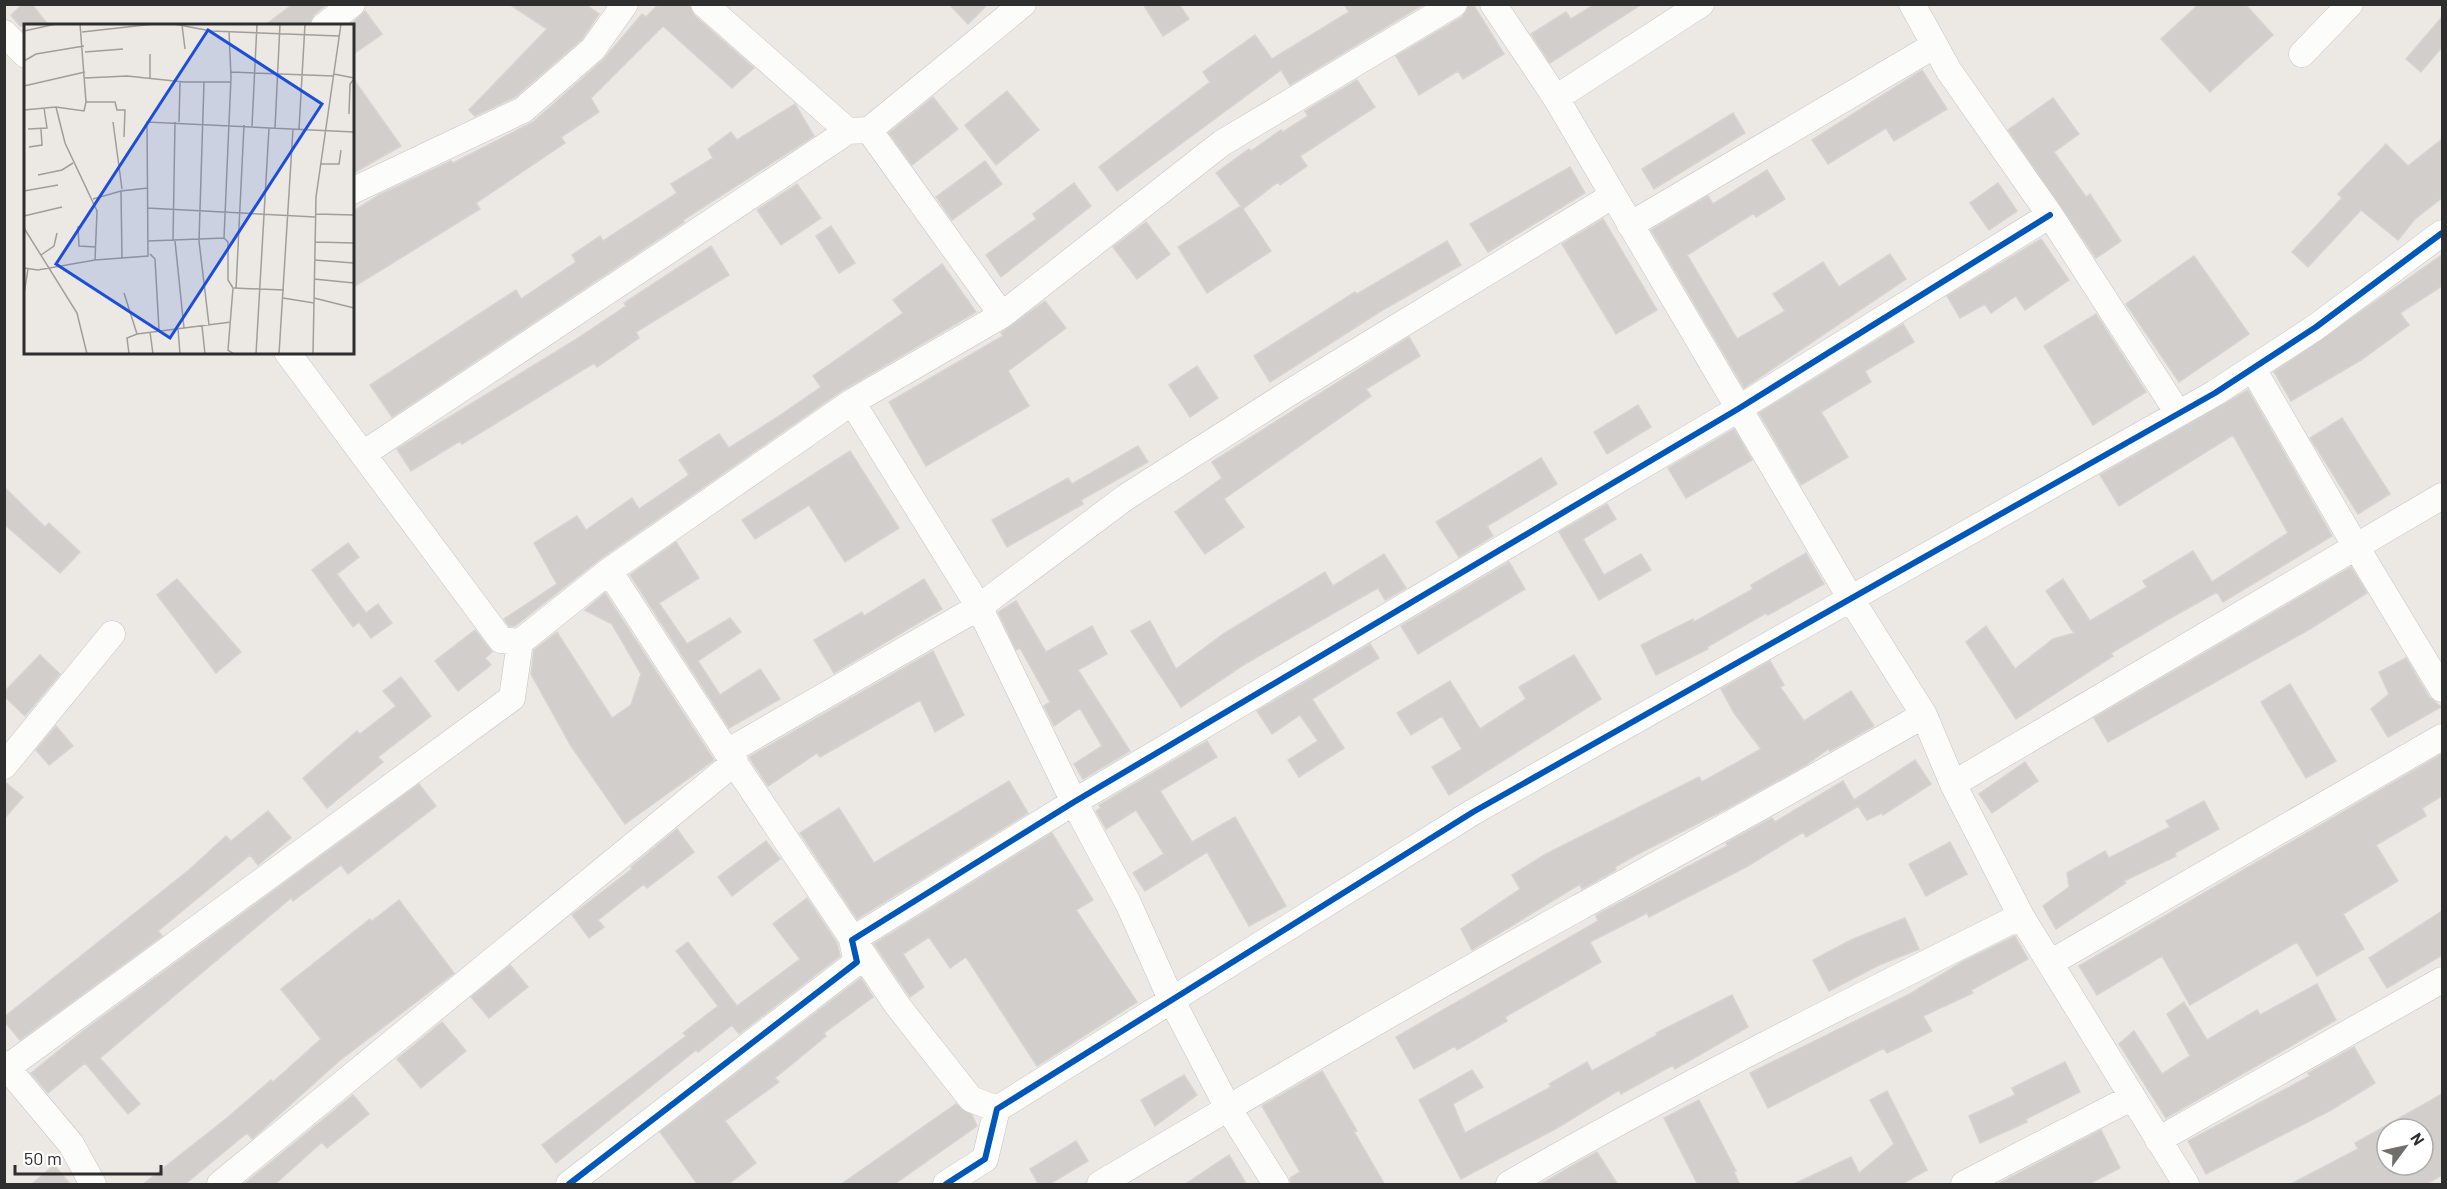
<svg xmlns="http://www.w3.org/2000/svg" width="2447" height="1189" font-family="Barlow,sans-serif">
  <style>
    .building { fill: #d1cecb; stroke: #d7d4d0; stroke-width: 1.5; fill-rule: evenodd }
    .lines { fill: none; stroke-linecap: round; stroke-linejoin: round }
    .minor-casing { stroke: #c5c4c5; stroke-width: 27 }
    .minor { stroke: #fcfcfb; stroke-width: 26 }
    .cycleway-casing { stroke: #fff; stroke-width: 10 }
    .cycleway { stroke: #0057b8; stroke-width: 6 }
    .inset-road { fill: none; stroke: #a09e9b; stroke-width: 1.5 }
    .view { fill: #1d4ed8; fill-opacity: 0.15; stroke: #1d4ed8; stroke-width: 3 }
    .inset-edge { fill: none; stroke: #2e2e2e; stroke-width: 3 }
  </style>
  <rect width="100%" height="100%" fill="#ece8e4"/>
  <path class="building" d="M23,4H32L49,26H20L11,15Z
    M293,4H327L314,15L309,26H264Z
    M509,4H585L599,14L582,39L515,97L475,116L469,110L547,29Z
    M659,4H689L694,15L754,68L732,88L663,26L591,98L599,112L561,137L565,143L476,203L480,209L352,288V212L379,195L451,161L453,163L533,122L603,60L642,14L646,17Z
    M949,4H988L968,24Z
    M1143,4H1179L1189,19L1163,36Z
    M1344,4H1424L1290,85L1281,70L1117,191L1099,167L1210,82L1203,72L1255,35L1272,59L1349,12Z
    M1469,4H1473L1504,54L1463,79L1458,71L1419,95L1396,56L1462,17Z
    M1595,4H1642L1550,63L1531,34L1566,12L1571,19Z
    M2199,4H2245L2273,35L2210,92L2161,39Z
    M365,11L382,34L352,55V26H349Z
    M2442,17V47L2421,72L2406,59Z
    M1922,70L1947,109L1894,141L1886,128L1828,164L1812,140Z
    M352,77L401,146L352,174Z
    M1357,80L1375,107L1300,156L1307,166L1280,185L1278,182L1243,209L1271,251L1207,293L1178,247L1241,206L1216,173L1249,149L1251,151L1281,130L1283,132L1308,116L1305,111Z
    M1007,91L1039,130L996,165L965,125Z
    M933,97L958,129L912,165L889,133Z
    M2053,98L2079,134L2054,152L2086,197L2090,194L2121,241L2096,258L2008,130Z
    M795,104L814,136L683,220L684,222L392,417L370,385L516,290L521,299L576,262L572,255L600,236L603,241L677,193L671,184L713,158L708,149L731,132L737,140Z
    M1733,113L1745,133L1654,189L1642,169Z
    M2442,139V198L2415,219L2398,240L2361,210L2308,267L2292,252L2342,198L2338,194L2386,144L2408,166Z
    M985,161L1002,184L952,220L936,197Z
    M1570,167L1585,193L1488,252L1470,224Z
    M1767,170L1785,199L1756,217L1754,213L1687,255L1737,339L1785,311L1773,294L1823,262L1839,287L1890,254L1906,279L1744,388L1651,230L1708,196L1713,204Z
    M1074,183L1091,206L1001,277L986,255L1036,219L1033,214Z
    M1998,183L2017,211L1989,230L1970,203Z
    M797,184L821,218L781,245L757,210Z
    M1603,219L1657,310L1616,334L1562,244Z
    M1146,222L1170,254L1137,279L1113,247Z
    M831,226L855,263L839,273L816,236Z
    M2041,239L2069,280L2025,310L2016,296L1991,313L1985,304L1960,318L1947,296Z
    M1447,241L1461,265L1381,311L1270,382L1254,356L1355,292L1357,294Z
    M711,246L729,275L636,332L639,338L597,367L594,363L462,444L460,441L411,471L397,449L575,340L626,306L624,303Z
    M2442,255V286L2400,313L2409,325L2361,360L2291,401L2274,372Z
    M2194,256L2249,334L2179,382L2126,304Z
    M942,264L976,312L843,390L600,559L515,626H509L504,619L557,584L534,543L577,516L586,530L632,498L639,509L689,475L679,460L719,434L729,448L776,418L821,387L813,376L903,313L893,300Z
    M1045,301L1066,328L1008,371L1029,406L926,466L889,402L1003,336L1001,333Z
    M2096,314L2146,392L2093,425L2044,346Z
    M1903,324L1914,342L1865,371L1871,382L1821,412L1848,457L1801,485L1759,413Z
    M1409,337L1420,356L1366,389L1371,396L1224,499L1244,527L1205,554L1175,512L1222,478L1212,462Z
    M1197,366L1218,398L1190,417L1169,385Z
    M2248,390L2332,536L2223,602L2217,592L2167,620L2111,653L2113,656L2016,719L1966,642L1986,626L2015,669L2053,639L2074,633L2046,591L2063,579L2090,621L2147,587L2143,581L2193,551L2212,582L2288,533L2233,435L2119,506L2100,475Z
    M1638,405L1651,427L1607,454L1594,432Z
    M2342,418L2390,494L2358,514L2310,438Z
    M1734,429L1752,460L1686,498L1668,468Z
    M1138,446L1148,462L1081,500L1083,504L1007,547L992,520L1068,478L1072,484Z
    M850,451L899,528L845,562L809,505L755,539L742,520Z
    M1541,458L1557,484L1487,526L1493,536L1459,557L1436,522Z
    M4,487L45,527L49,523L80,552L60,573L4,524Z
    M1607,504L1616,519L1583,539L1604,575L1641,554L1651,570L1599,600L1559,532Z
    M676,542L699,578L659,603L687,644L730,618L741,632L698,661L720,695L760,669L780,699L729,728L630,575Z
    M348,543L359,557L337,574L366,613L378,604L392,623L371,638L359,622L353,627L312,570Z
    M1806,553L1824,584L1768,615L1766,613L1707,647L1708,649L1656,675L1641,645L1693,619L1694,622L1753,589L1751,585Z
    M1384,554L1406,588L1385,600L1378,588L1360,598L1245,664L1181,707L1131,631L1150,621L1176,669L1223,634L1325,572L1333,586Z
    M1509,562L1525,589L1418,654L1401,626Z
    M2351,567L2367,593L2310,629L2108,742L2094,718Z
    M177,579L241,652L216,673L157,595Z
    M924,579L942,609L834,673L814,640L862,612L864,616Z
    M605,593L714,760L625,824L571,746L531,674L534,650L557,632L612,718L631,705L641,674L612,624L585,610Z
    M1016,601L1046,652L1092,626L1107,654L1078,670L1130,751L1083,779L1074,764L1102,746L1080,708L1054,726L1044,706L1050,702L1020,648L1016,650L998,612Z
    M475,630L492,652L485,658L491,665L458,691L435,661Z
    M1370,644L1379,658L1312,699L1344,748L1299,777L1288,760L1318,741L1300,715L1272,734L1257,711Z
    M933,651L964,715L935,732L920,700L820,757L817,753L768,786L749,757Z
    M40,655L60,674L25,716L4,696V692Z
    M1574,655L1601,699L1449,795L1432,767L1462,749L1442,716L1411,735L1397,713L1450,681L1480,729L1526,699L1519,687Z
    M2406,658L2429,697L2441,707L2388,737L2371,709L2389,694L2379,672Z
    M1770,661L1784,685L1780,687L1804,721L1851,691L1874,726L1830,751L1828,749L1806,765L1728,808L1634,856L1615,867L1616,870L1582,889L1580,884L1472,950L1461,929L1520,889L1512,875L1546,854L1699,777L1702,782L1761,749L1734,713L1721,689Z
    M401,677L431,716L378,757L383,762L327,808L303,778L357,731L360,734L396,706L383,691Z
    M2290,684L2336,761L2306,778L2261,702Z
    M56,726L73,746L49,765L36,750Z
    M1207,741L1217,757L1160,791L1192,842L1235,817L1286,906L1249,926L1207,852L1145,891L1133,873L1164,854L1136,810L1106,829L1096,811L1101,808L1099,805Z
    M2442,754V796L2422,808L2426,816L2376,845L2398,881L2343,914L2364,949L2317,976L2297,942L2190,1005L2162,956L2097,995L2079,966Z
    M1915,760L1931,784L1883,815L1882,813L1867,820L1858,806L1806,837L1803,832L1746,867L1649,917L1647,913L1590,942L1601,962L1505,1017L1507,1021L1457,1050L1455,1046L1414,1069L1396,1037L1598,921L1596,915L1727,846L1726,843L1772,818L1775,822L1843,781L1854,800Z
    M2025,762L2038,781L1992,813L1979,794Z
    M4,781L23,797L4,819Z
    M1009,781L1028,813L857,919L800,833L839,808L874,863Z
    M419,784L436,806L348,874L341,865L293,901L291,898L100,1058L140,1104L128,1114L85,1063L48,1093L31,1073L83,1031Z
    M2204,801L2219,829L2175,853L2176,856L2124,881L2126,883L2056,929L2043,906L2069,887L2067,873L2105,851L2109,858L2170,827L2166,821Z
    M268,811L291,838L258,865L250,855L158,931L162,936L20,1040L4,1021V1017L189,870L226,836L231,841Z
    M677,829L694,852L647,888L644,884L598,920L604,927L589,938L572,915L632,869L631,867Z
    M1052,833L1093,900L1076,910L1137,1002L1037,1066L966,957L950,968L929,937L903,954L924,987L910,997L874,944Z
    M766,841L780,859L732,896L718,877Z
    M1950,842L1967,874L1926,896L1909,864Z
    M807,898L837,943L840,956L739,1034L732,1025L698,1052L696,1050L556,1163L542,1145L686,1036L683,1033L718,1006L676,951L688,942L737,1006L800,959L773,924Z
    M399,900L454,973L339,1061L252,1139L247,1133L184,1185H142L227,1118L271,1080L273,1082L321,1039L281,989L370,919L372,921Z
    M2442,911V955L2387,988L2369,958Z
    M1905,918L1919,949L1879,965L1829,991L1813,960L1851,940Z
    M2015,936L2028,959L1971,990L1973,993L1923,1016L1932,1031L1887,1053L1884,1048L1768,1108L1750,1073L1910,994L1962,962Z
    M510,965L528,987L489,1018L471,997Z
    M861,978L873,997L824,1033L826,1036L775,1078L779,1082L725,1121L756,1163L727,1185H698L660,1132Z
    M2317,984L2336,1020L2166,1118L2119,1044L2134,1031L2162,1074L2190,1056L2167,1014L2184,1002L2207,1040L2257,1010L2260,1015Z
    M1732,995L1748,1027L1675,1069L1673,1065L1621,1094L1619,1090L1557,1128L1461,1179L1419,1100L1472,1070L1483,1087L1453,1104L1465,1133L1551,1087L1549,1084L1587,1062L1592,1071L1657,1035L1656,1033Z
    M442,1022L466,1051L421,1088L397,1059Z
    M2354,1047L2375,1083L2331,1110L2206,1174L2188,1141L2310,1076L2308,1073Z
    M2065,1062L2080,1092L2026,1119L2027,1122L1980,1143L1969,1116L2015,1095L2012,1088Z
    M1322,1071L1357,1131L1354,1132L1385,1185H1291L1290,1178L1300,1172L1262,1106Z
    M1184,1075L1197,1095L1155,1126L1141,1100Z
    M1887,1091L1927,1170L1900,1185H1792L1851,1157L1859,1173L1894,1144L1870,1100Z
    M2442,1094V1175L2425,1185H2289L2358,1149L2355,1143ZM2387,1129H2423V1165H2387Z
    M353,1095L369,1114L327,1148L322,1142L274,1185H243Z
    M1699,1100L1736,1171L1734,1172L1740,1185H1698L1664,1118Z
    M956,1104L972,1115L977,1126L893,1185H840Z
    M2101,1130L2120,1168L2087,1185H1996Z
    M1076,1141L1088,1161L1048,1185H1039L1030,1169Z
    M1597,1152L1618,1185H1539L1579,1162Z
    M1229,1155L1247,1185H1184Z
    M54,1165L71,1185H31Z"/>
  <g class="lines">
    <g class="minor-casing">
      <path id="minor" d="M704,4L848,131
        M1493,4L1556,98L1851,599L1924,715L1953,784L2021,916L2186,1184
        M1912,4L1949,71L2050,215L2178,413
        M324,26L352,4
        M4,33L26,55
        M2302,54L2350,4
        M1556,98L1701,4
        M869,130L1023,4
        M352,191L523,110L593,49L625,4
        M1630,225L1935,45
        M287,352L501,640L520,642L609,571L852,402L1002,315L1222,143L1454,4
        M2253,369L2355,545L2442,689
        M852,402L979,607L1074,802L1128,903L1171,999L1228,1108L1276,1184
        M363,454L848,131L869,130L1002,315
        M609,571L727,752L897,1005L971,1099L997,1109
        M727,752L979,607L1126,497L1289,393L1612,196
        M4,766L112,634
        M1953,784L2442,496
        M2050,963L2442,737
        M4,1064L71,1144L93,1184
        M8,1067L512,698L520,642
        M2158,1140L2442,980
        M220,1184L735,762
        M569,1184L857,962L852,940L1074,802L1738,409L2050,215
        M946,1184L985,1159L997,1109L1473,812L2215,393L2316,327L2442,233
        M1100,1184C1258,1090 1417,997 1578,908C1694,844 1809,781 1924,715
        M1509,1184C1675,1088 1848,1002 2021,916
        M1964,1184L2131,1098"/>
    </g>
    <use href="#minor" class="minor"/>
    <g class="cycleway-casing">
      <path id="cycleway" d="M569,1184L857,962L852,940L1074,802L1738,409L2050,215
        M946,1184L985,1159L997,1109L1473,812L2215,393L2316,327L2442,233"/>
    </g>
    <use href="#cycleway" class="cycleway"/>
  </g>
  <g transform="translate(24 24)">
    <rect width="330" height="330" fill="#ece8e4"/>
    <path class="inset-road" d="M56,0L62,78H91L93,86H101L100,113M150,0L187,7L315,12M158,1L161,25M0,7L32,0M205,7L207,53L200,214L204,218V256L209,264L204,326L210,330M58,8L130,0M61,28L99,25M126,30V54M0,37L12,30L60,22M207,48L310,52M310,50L330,54M61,54L103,52L160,58H207M180,58L175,217L185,301M0,62L61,48M32,83L41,119L73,187L71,236M0,86L32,83L60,87L62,78M325,90L326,60L330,55M89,98L98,165M155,98L156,58M228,102L233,0M251,104L256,0M4,105L23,104L20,84M275,105L281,0M5,123L18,121L17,105M296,140H315L317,126M14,151L38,146L49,139M0,167L34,161M69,175L97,167M123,184L291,193M292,190L330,191M0,192L38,183M54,202L55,222L72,223M0,204L53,289L63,330M124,217L200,214M149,217L151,98M151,217L160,304M291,218L330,219M126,230L131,235L135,306M17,231L30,222L33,209M98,234L97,167L124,164M290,236L330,239M0,244L14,246L71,236L124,232L123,98L330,108M290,255L330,259M210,264L260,266M212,265L220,101M100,269L113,310M0,270L4,245M259,274L290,279M290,274L330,284M178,302L181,330M154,305L156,330M126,308L129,330M105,330L103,314L113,310L207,298M232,330L245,104M255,330L269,105M289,330L292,173L317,0"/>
    <path class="view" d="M184,6L298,80L146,314L32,240Z"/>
    <rect width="330" height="330" class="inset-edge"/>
  </g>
  <rect width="2447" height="1189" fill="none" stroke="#2e2e2e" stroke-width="12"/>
  <g transform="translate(2405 1147) rotate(57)"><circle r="28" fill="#ffffff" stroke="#ababab" stroke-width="1.5"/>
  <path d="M0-4.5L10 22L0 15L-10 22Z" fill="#706f6e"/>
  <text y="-9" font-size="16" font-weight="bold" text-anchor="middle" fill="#2e2e2e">N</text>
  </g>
  <path d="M15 1165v9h146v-9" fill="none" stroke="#2e2e2e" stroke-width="3"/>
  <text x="24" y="1165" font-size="18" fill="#2e2e2e" stroke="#ffffff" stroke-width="4.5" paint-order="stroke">50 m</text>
</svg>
